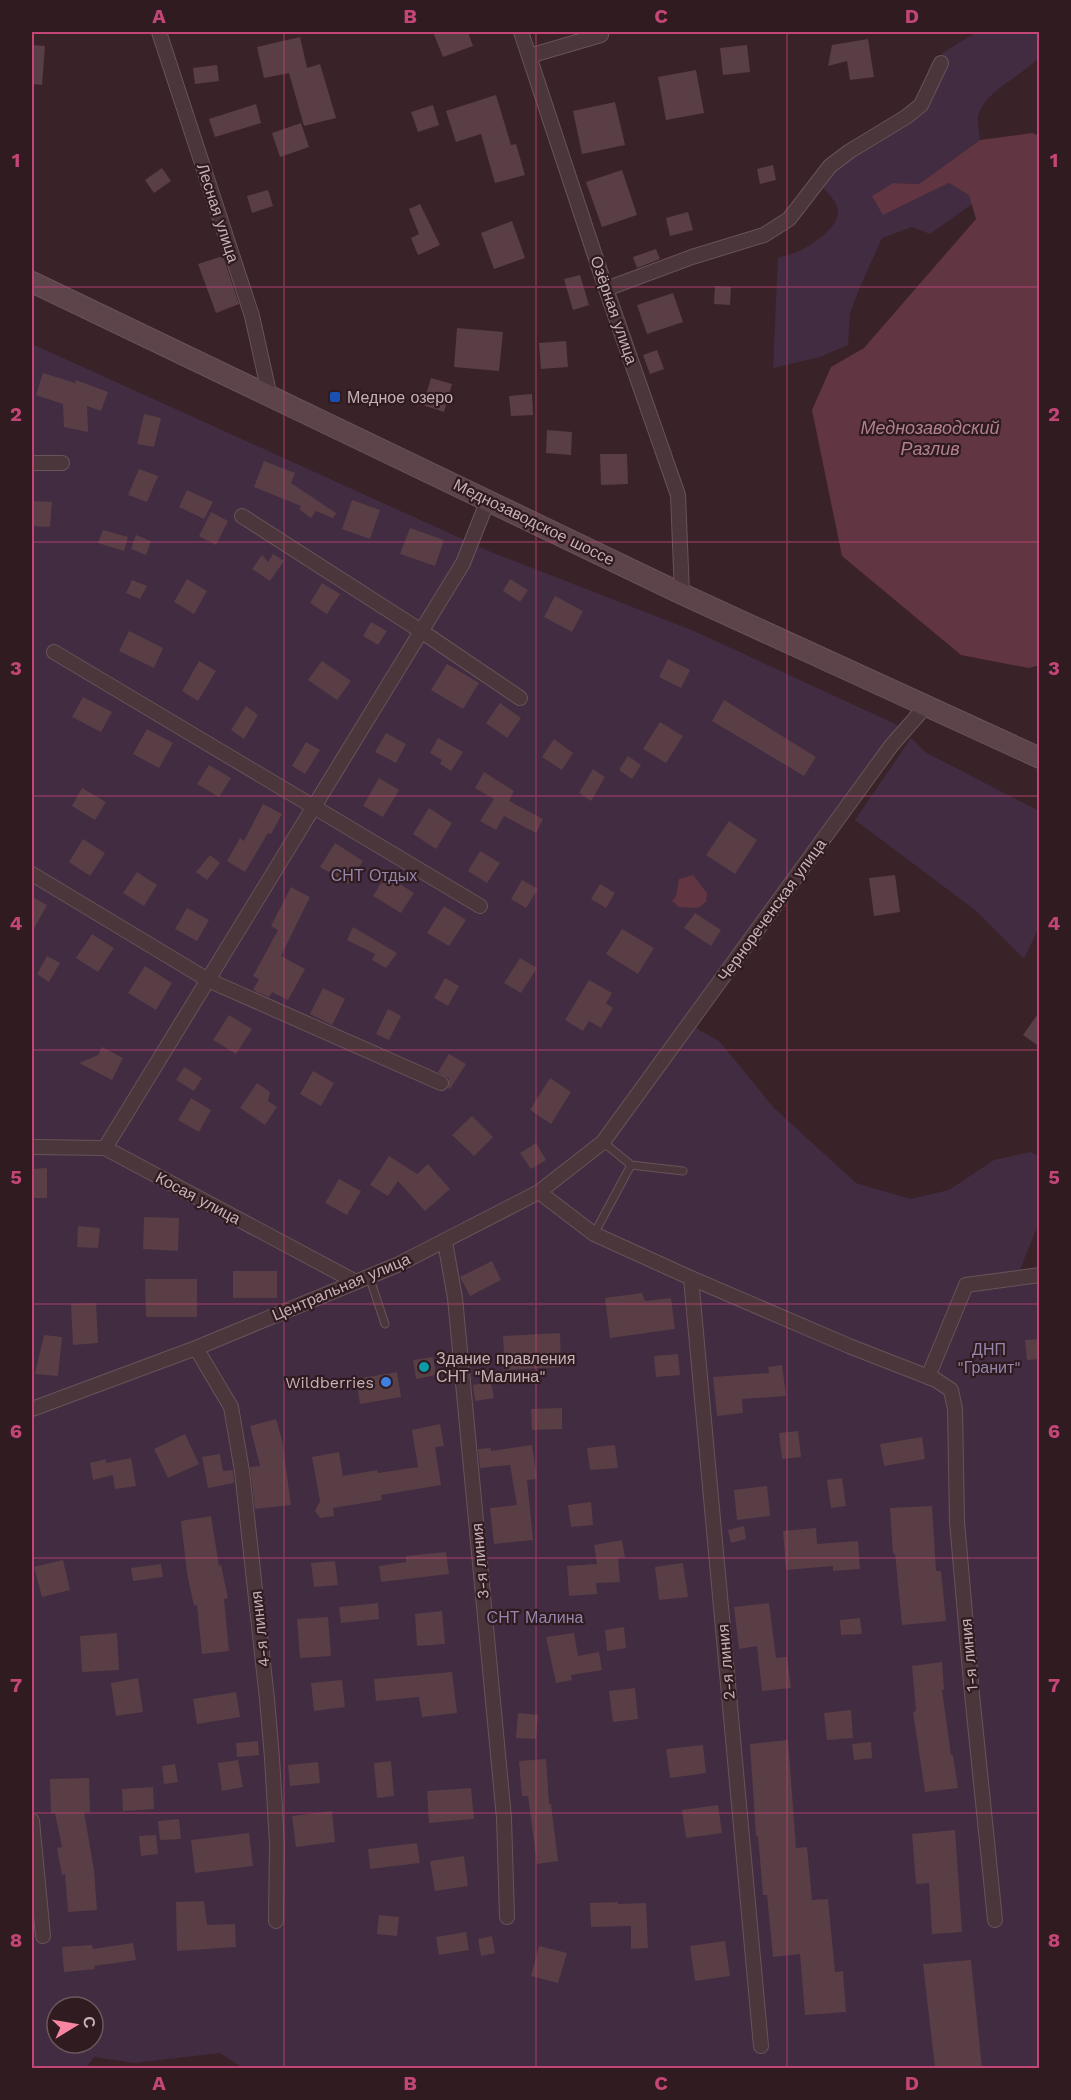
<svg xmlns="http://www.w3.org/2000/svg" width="1071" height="2100" font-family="'Work Sans',sans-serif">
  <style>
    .green { fill: #422c41; fill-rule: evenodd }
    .water { fill: #613542 }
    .building { fill: #5a3e45 }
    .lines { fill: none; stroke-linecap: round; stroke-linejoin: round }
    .service-casing { stroke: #685359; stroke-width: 9 }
    .minor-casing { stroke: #685359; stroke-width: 16 }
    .secondary-casing { stroke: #685359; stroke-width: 22 }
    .service { stroke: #4a363b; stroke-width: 7 }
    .minor { stroke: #4a363b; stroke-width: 14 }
    .secondary { stroke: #5d444a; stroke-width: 20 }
    .grid { fill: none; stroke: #c34676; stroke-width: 1.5; stroke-opacity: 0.55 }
    .transit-dot { fill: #1a4fb4; stroke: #2f1b20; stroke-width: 2 }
    .culture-dot { fill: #0f9aa8; stroke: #2f1b20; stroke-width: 2 }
    .shop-dot { fill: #3f7fe0; stroke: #2f1b20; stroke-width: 2 }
    .labels { text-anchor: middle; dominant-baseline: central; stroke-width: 4.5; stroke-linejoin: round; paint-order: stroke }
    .street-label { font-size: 16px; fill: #c6b0b6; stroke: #2f1b20 }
    .poi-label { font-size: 16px; fill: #c6b0b6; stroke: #2f1b20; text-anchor: start }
    .park-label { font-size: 16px; fill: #9486ac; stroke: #2f1b20 }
    .water-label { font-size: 18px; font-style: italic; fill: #b2808f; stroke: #2f1b20 }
    .neatline { fill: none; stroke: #c34676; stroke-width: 2 }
    .grid-label { font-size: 20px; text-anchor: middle; font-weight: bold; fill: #c34676 }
  </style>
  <rect width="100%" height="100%" fill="#3a2229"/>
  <path class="green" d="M977,32H1039V57C1022,77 979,93 978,120C978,127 979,133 980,140L919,184L893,183L883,215L949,183L970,195L972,204L930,234L912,227L882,238L860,287L850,313L848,345L820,357L773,368L778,258C787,255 797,253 805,248C817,241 843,224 837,207C835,198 823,190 818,181L906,117L939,69L942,53Z
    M32,344L491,552L694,631L906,729L692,1021L699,1030L719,1041L774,1108L856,1183L910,1199L949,1190L994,1160L1030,1152L1039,1156V1223L1017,1277L1039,1275V2068H243L220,2053L134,2063L94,2057L86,2068H32ZM57,2007H93V2043H57Z
    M911,738L925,752L1039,811V922L1038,929L1024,959L975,910L855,820Z"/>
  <path class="water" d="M1032,133L1040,136V665L1029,668L961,655L842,556L812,410L831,367L864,348L976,219L969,195L949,183L883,215L872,196L893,183L919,184L980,140Z
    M693,875L707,893L706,902L698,908L679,907L672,901L676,896L679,879Z"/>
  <path class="building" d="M433,32H468L473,46L443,57Z
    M300,37L307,68L320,64L336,118L304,126L289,73L264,78L257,47Z
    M868,39L874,77L850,80L847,61L828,66L832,45Z
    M32,45L45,46L42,85L32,84Z
    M747,45L750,72L723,75L720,48Z
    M217,65L219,81L195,84L193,68Z
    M696,70L704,113L666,120L658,77Z
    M496,95L511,145L516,144L525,175L495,183L481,134L456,142L446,111Z
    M615,102L625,145L582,154L573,111Z
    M256,104L261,123L215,137L209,119Z
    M433,105L439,125L418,132L411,112Z
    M301,123L309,147L280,157L272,133Z
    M773,165L776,180L760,184L757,169Z
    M162,168L171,181L154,193L145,180Z
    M622,170L637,215L602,227L586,182Z
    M268,190L273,206L252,213L247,196Z
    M420,204L440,245L418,255L411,238L419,234L409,209Z
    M688,212L693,230L670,236L666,218Z
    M512,221L525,258L494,269L481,233Z
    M656,249L660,259L637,268L633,257Z
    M223,256L239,304L216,313L198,264Z
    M580,275L589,305L573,310L564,279Z
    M715,286L731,287L730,305L714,304Z
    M673,293L683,322L647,334L637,305Z
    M457,328L503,332L499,371L454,367Z
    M566,341L568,367L541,369L539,343Z
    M657,350L664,369L650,374L643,355Z
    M43,373L75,383L76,380L108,392L101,411L87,406L88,432L64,427L63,404L36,395Z
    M431,378L452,384L444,412L423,405Z
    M532,394L533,415L511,416L509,396Z
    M144,414L161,418L154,447L137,444Z
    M547,430L572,432L571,455L546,453Z
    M600,454H627L628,484L601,485Z
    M264,461L295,473L291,483L336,513L333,518L316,511L311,518L299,509L301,506L254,487Z
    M139,469L158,476L147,502L128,495Z
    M187,490L213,502L204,519L179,507Z
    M352,500L380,510L370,539L342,529Z
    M32,501L52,502L50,527L32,526Z
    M211,512L228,521L216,545L199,536Z
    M410,528L444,540L435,566L400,554Z
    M103,530L128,537L124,551L98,543Z
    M136,535L151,541L146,555L131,549Z
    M273,554L284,561L270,581L252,569L262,555L268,562Z
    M187,579L207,591L194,614L174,602Z
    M510,579L528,590L520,602L503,591Z
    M132,580L147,586L140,599L126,593Z
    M322,583L340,594L327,614L310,603Z
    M555,596L583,611L572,632L544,617Z
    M371,622L387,631L378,645L363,636Z
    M129,631L163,648L154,668L119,651Z
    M668,659L690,670L681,688L659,677Z
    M199,661L216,671L198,701L182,691Z
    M322,661L351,681L337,700L308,680Z
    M447,664L479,683L463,709L431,690Z
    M83,697L112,712L101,732L72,717Z
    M724,700L816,757L804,776L712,721Z
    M500,703L521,718L507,738L486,723Z
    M246,706L258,715L244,739L231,730Z
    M660,722L683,736L666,763L643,749Z
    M147,729L173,743L159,768L133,754Z
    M386,733L406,744L396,763L375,752Z
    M438,738L463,752L451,771L440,764L442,760L430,753Z
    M554,739L573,753L562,770L542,757Z
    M306,742L320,750L305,774L292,766Z
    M628,756L641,765L632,779L619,770Z
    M209,765L231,778L219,797L197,784Z
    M593,769L605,777L591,801L579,793Z
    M484,772L514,791L509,801L543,819L536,833L504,816L496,830L480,821L494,799L475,788Z
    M379,778L399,790L383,817L363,806Z
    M82,788L106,802L95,820L72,806Z
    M263,804L282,814L271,834L268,833L245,872L227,861L240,838L244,841Z
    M429,808L452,823L436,849L413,834Z
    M729,821L757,840L735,874L706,855Z
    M83,839L105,853L90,876L69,862Z
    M335,843L363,861L349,884L320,867Z
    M480,851L500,863L487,883L468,871Z
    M210,855L220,863L207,880L196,872Z
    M137,872L157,885L144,906L123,893Z
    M386,875L414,893L401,913L373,896Z
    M895,875L900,912L874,916L869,878Z
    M522,880L538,889L526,908L511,899Z
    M600,884L615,893L606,908L591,899Z
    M291,887L310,897L281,956L305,969L288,1000L272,992L269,997L253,990L259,979L253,976L278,930L271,926Z
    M32,897L47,905L32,932Z
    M444,906L466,920L449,946L427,933Z
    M187,908L209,920L197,941L175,929Z
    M695,913L721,930L711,946L684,928Z
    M353,927L397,953L386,968L372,960L375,954L347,940Z
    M622,929L654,948L638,974L606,954Z
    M92,934L114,948L98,972L76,958Z
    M47,956L60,963L49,982L37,974Z
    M520,958L537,968L521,993L504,983Z
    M145,966L172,983L156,1010L128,993Z
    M445,978L459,986L448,1006L434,998Z
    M589,980L612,993L606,1003L613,1008L601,1028L589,1021L583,1031L565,1020Z
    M323,988L345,999L332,1025L310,1014Z
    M388,1009L401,1016L389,1040L376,1034Z
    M1040,1011V1047L1023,1035Z
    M229,1015L252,1029L236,1054L213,1040Z
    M102,1047L123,1058L112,1080L79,1063L98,1055Z
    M449,1054L466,1064L450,1089L448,1088L449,1078L438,1072Z
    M184,1067L202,1078L194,1091L176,1080Z
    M313,1071L334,1083L321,1106L300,1094Z
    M550,1078L571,1092L551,1124L530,1110Z
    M257,1083L270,1092L268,1101L277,1107L265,1125L240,1108Z
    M191,1098L211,1110L199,1132L178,1120Z
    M472,1116L493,1137L474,1156L452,1135Z
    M536,1143L546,1160L531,1169L520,1153Z
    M389,1156L417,1174L428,1164L450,1189L425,1211L398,1181L388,1196L370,1185Z
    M47,1168V1198H32V1169Z
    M339,1179L361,1191L347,1215L325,1203Z
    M144,1217L179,1218L178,1251L143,1249Z
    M78,1226L100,1228L98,1248L77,1247Z
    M492,1261L501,1280L470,1296L460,1277Z
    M233,1271H277V1298H233Z
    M145,1279H197V1317H146Z
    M642,1293L645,1301L671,1298L675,1329L610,1338L605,1298Z
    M96,1303L98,1343L73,1345L71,1304Z
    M560,1333L561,1367L505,1370L503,1336Z
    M44,1335L62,1337L58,1376L35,1374Z
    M1040,1339V1359L1027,1360L1025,1340Z
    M678,1354L680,1375L656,1377L654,1356Z
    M433,1357L436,1375L416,1379L413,1360Z
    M782,1365L786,1396L742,1399L743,1413L717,1416L713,1377L769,1373L768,1367Z
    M397,1372L401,1397L360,1404L356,1379Z
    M491,1382L494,1398L475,1401L473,1385Z
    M562,1408V1429L532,1430L531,1409Z
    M276,1419L282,1440L291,1505L255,1509L250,1467L260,1466L250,1426Z
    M440,1424L444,1446L435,1447L441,1485L381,1495L382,1500L333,1508L334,1516L320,1518L315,1511L320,1501L312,1457L339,1452L343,1476L377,1470L378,1473L418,1467L412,1430Z
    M798,1431L801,1457L782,1459L779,1433Z
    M185,1434L199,1464L168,1478L154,1449Z
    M922,1437L925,1459L884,1466L880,1444Z
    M532,1445L537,1479L527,1480L533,1540L494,1544L490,1508L517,1505L510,1465L480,1468L478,1449L491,1448V1451Z
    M615,1445L618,1468L590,1470L587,1448Z
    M220,1454L223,1471L233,1470L234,1483L208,1488L202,1457Z
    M131,1458L136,1486L115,1489L113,1475L93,1480L90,1463L106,1459V1463Z
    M842,1478L846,1506L831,1508L827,1480Z
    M767,1486L770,1516L737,1520L734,1490Z
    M591,1502L593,1525L571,1527L568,1505Z
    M932,1506L936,1571H941L946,1621L902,1625L895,1553L893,1554L890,1508Z
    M211,1516L219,1566L221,1565L228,1598L224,1599L229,1651L202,1654L197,1605L194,1606L187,1573L181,1521Z
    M744,1526L746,1539L731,1543L728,1530Z
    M816,1528L817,1544L858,1541L860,1569L833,1571V1566L786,1570L783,1531Z
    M622,1540L625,1557L618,1558L620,1582L596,1583L597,1594L569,1596L567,1566L597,1564L594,1545Z
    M446,1552L449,1574L381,1582L379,1566L406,1562V1556Z
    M63,1560L70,1590L42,1597L34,1567Z
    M335,1561L338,1585L314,1587L311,1563Z
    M683,1563L688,1597L659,1600L655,1567Z
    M161,1564L163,1577L133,1581L131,1568Z
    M378,1603L379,1619L341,1623L339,1607Z
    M769,1603L776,1658L787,1657L791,1688L762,1691L757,1646L739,1649L734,1607Z
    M442,1611L445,1644L417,1646L415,1614Z
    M328,1617L331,1656L300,1658L297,1619Z
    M860,1618L862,1634L841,1635L840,1620Z
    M624,1627L626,1648L607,1651L605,1630Z
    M117,1633L119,1670L82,1672L80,1636Z
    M574,1633L578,1656L599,1652L602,1670L571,1675L572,1680L556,1683L546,1637Z
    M942,1662L944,1690H942L951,1755H953L958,1788L925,1792L913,1712L916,1711L912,1666Z
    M452,1672L457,1713L422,1717L419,1697L376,1701L374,1679Z
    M138,1678L143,1712L116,1716L111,1683Z
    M342,1680L345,1707L314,1711L311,1683Z
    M635,1688L638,1719L613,1722L609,1691Z
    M236,1692L240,1717L197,1724L193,1699Z
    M851,1710L853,1738L827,1740L824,1713Z
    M518,1713L538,1715L536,1739L516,1738Z
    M788,1740L796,1848L807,1847L812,1900L828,1899L835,1972L843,1971L846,2012L805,2015L800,1954L773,1957L767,1895H763L758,1836H756L750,1744Z
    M258,1741L259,1755L237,1757L236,1743Z
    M871,1742L872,1758L854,1760L852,1744Z
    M703,1745L706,1773L670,1778L666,1749Z
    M546,1759L549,1804H551L558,1861L537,1864L528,1796H522L519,1761Z
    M238,1760L243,1787L222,1791L218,1763Z
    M391,1761L394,1796L377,1798L374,1763Z
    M318,1762L320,1783L290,1786L288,1765Z
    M175,1764L178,1782L164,1784L162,1766Z
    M89,1778L90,1812H84L94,1870L97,1910L68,1912L65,1874L62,1875L57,1848L62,1847L55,1813H51L50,1779Z
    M153,1787L154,1809L123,1811L122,1789Z
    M471,1788L474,1819L429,1823L427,1791Z
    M718,1805L722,1833L686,1838L682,1810Z
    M332,1811L335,1842L296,1847L292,1816Z
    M179,1819L181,1839L160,1840L158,1821Z
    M955,1830L962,1932L932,1934L929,1883L916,1884L912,1834Z
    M249,1833L253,1866L195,1873L191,1840Z
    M156,1835L158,1854L141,1856L139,1836Z
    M417,1843L420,1863L370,1869L368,1849Z
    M464,1856L468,1886L435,1891L430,1861Z
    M204,1901L207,1925L235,1924L236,1947L177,1951L176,1902Z
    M618,1902V1904L646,1903L648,1948L631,1949V1926L591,1927L590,1903Z
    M379,1915L399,1917L397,1936L377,1934Z
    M466,1932L469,1950L439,1955L436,1937Z
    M492,1936L495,1953L481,1956L478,1939Z
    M725,1941L730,1976L695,1981L690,1946Z
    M133,1943L136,1960L94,1966L95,1969L64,1972L62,1947L92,1945L93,1949Z
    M539,1946L567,1953L558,1983L531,1976Z
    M971,1960L982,2068H935L923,1964Z"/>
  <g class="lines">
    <g class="service-casing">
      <path id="service" d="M603,1142L631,1165L683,1171
        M594,1234L631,1165
        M369,1276L385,1324"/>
    </g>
    <g class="minor-casing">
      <path id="minor" d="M159,32L252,316L270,397
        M521,32L606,289L678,495L682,594
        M529,56L601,35
        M606,289L692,257L764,235L789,219L830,166L850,151L906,117L921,105L941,63
        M32,463H62
        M242,516L421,631L520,698
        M54,652L480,906
        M32,874L208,980L441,1083
        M32,1147L105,1148L356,1282
        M105,1148L463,563L488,500
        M539,1192L594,1234L691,1278L849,1346L936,1380L951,1390L955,1409L957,1522L972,1694L995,1920
        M445,1242L455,1298L504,1818L507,1917
        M691,1278L761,2046
        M196,1348L231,1407L242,1471L267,1699L272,1758L277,1844L276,1921
        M928,1377L966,1285L1040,1275
        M32,1409L196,1348L397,1265L539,1192L603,1142L891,746L926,706
        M32,1821L43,1936"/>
    </g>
    <g class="secondary-casing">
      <path id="secondary" d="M32,282L682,594L1040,758"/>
    </g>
    <use href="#service" class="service"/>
    <use href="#minor" class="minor"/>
    <use href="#secondary" class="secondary"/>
  </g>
  <path class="grid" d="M284,32V2068M536,32V2068M787,32V2068M32,287H1040M32,542H1040M32,796H1040M32,1050H1040M32,1304H1040M32,1558H1040M32,1813H1040"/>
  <rect class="transit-dot" x="329" y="391" width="12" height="12" rx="3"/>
  <circle class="culture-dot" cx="424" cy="1367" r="6"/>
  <circle class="shop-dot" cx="386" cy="1382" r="6"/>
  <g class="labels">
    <g class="street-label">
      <text transform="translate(218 213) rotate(72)">Лесная улица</text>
      <text transform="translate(614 310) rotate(71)">Озёрная улица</text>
      <text transform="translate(534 522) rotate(26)">Меднозаводское шоссе</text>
      <text transform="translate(772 910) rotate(-54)">Чернореченская улица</text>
      <text transform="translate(198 1198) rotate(28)">Косая улица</text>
      <text transform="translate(341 1287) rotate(-23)">Центральная улица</text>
      <text transform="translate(480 1561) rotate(-95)">3-я линия</text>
      <text transform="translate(260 1629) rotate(-96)">4-я линия</text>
      <text transform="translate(969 1655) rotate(-95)">1-я линия</text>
      <text transform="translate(726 1662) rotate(-95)">2-я линия</text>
    </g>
    <g class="poi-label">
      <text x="347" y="397">Медное озеро</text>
      <text x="436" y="1358">Здание правления<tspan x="436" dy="18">СНТ "Малина"</tspan></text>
      <text x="374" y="1382" text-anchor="end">Wildberries</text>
    </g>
    <g class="park-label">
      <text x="374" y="875">СНТ Отдых</text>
      <text x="989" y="1349">ДНП<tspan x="989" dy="18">"Гранит"</tspan></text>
      <text x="535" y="1617">СНТ Малина</text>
    </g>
    <g class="water-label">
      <text x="930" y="427">Меднозаводский<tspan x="930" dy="21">Разлив</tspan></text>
    </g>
  </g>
  <rect width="1071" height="2100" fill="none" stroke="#2f1b20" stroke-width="66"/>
  <g transform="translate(75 2025) rotate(79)"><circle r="28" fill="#2f1b20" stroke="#6b575c" stroke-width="1.5"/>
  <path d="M0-4.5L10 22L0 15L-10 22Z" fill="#f785a1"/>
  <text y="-9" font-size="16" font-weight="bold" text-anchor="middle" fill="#c6b0b6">С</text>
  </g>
  <rect x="33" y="33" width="1005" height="2034" class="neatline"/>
  <g class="grid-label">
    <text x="159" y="23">A</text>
    <text x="410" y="23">B</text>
    <text x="661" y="23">C</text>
    <text x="912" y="23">D</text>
    <text x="16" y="167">1</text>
    <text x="1054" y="167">1</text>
    <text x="16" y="421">2</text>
    <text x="1054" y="421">2</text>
    <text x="16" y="675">3</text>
    <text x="1054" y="675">3</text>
    <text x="16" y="930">4</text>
    <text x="1054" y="930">4</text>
    <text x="16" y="1184">5</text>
    <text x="1054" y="1184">5</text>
    <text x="16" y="1438">6</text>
    <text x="1054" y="1438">6</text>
    <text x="16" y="1692">7</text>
    <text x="1054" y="1692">7</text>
    <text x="16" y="1947">8</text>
    <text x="1054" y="1947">8</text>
    <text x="159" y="2090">A</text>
    <text x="410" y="2090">B</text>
    <text x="661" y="2090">C</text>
    <text x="912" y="2090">D</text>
  </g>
</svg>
